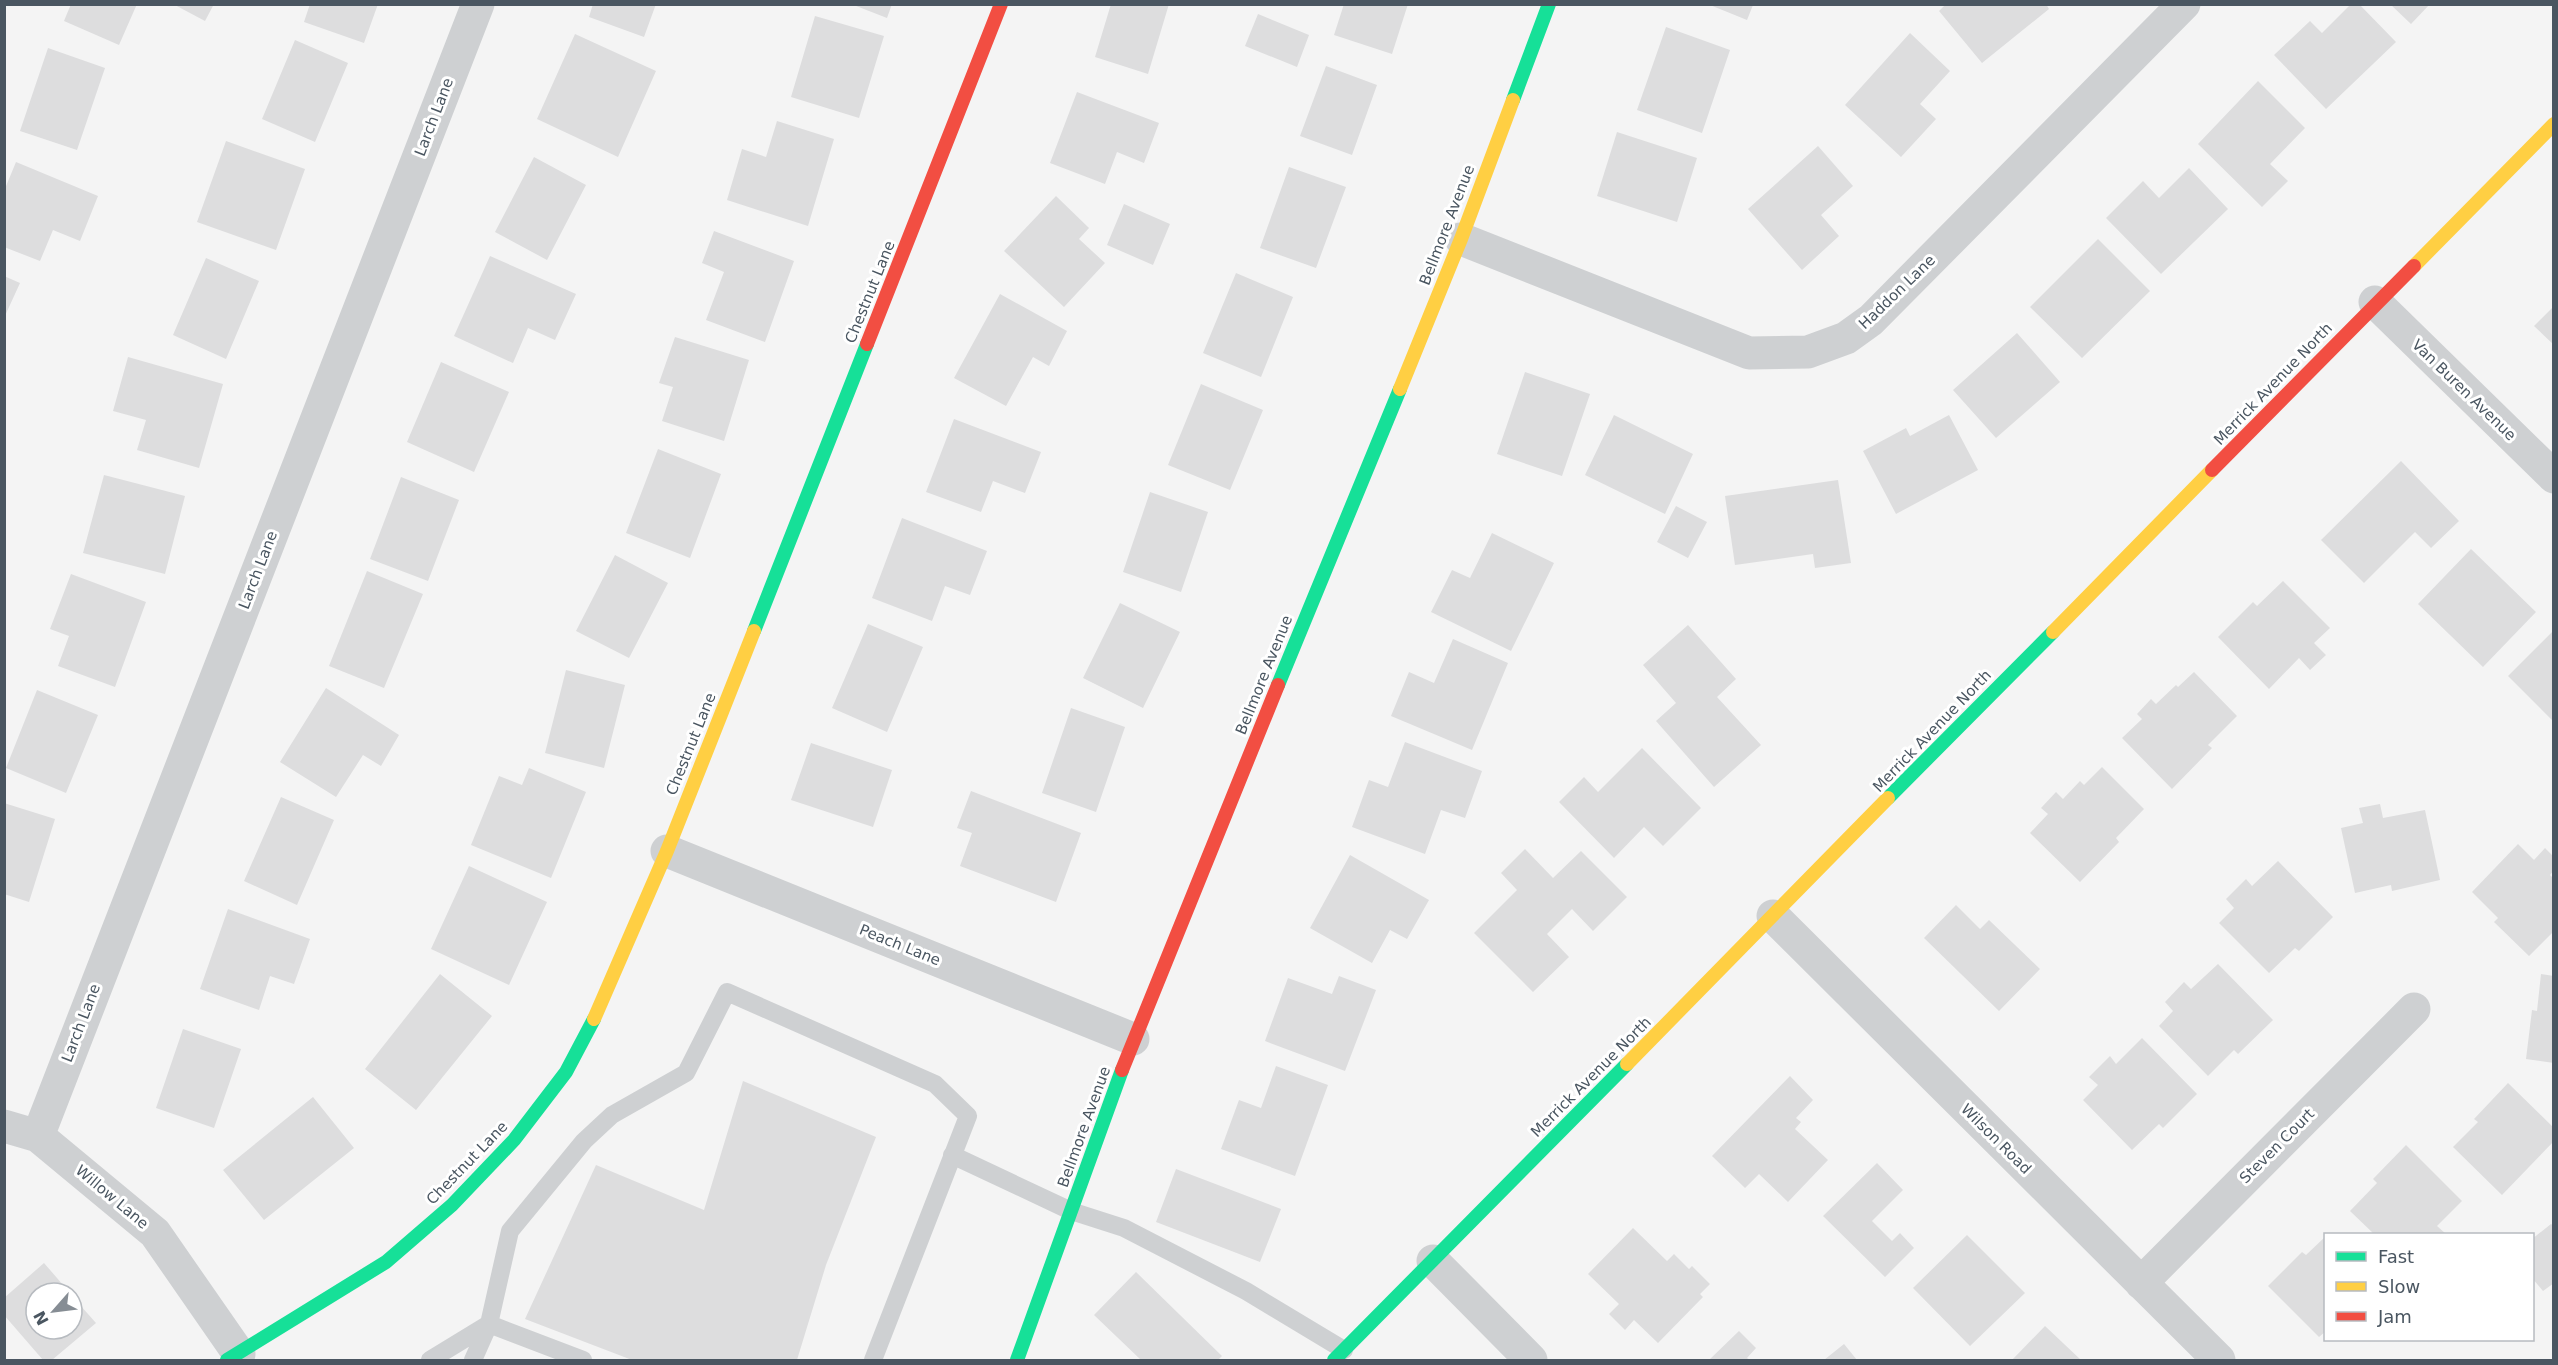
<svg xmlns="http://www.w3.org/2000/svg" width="2558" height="1365" font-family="'DejaVu Sans',sans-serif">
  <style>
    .building { fill: #ddddde }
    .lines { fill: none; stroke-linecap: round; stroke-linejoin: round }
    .lane { stroke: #ced0d2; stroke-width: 18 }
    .street { stroke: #ced0d2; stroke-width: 33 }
    .fast { stroke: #16e098; stroke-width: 14 }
    .slow { stroke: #ffcf43; stroke-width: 14 }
    .jam { stroke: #f24e42; stroke-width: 14 }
    .labels { text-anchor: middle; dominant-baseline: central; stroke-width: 6; stroke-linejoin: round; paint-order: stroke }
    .street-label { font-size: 15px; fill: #4a5661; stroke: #fff }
  </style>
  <rect width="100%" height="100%" fill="#f4f4f4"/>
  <path class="building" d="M71,4H137L119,45L64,21Z
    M173,4H214L205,21Z
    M310,4H378L364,43L304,22Z
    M593,4H656L644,37L589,17Z
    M851,4H892L887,18Z
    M1111,4H1169L1148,74L1095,57Z
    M1344,4H1408L1392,54L1334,35Z
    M1946,4H2046L2049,9L1982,63L1939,11Z
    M2351,4H2359L2396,42L2326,109L2274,55L2310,21L2322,33Z
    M2390,4H2430L2411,24Z
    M1710,5H1753L1747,20Z
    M1258,14L1309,35L1297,67L1245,46Z
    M815,16L884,36L859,118L791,97Z
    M1666,27L1730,50L1702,133L1637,110Z
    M1910,33L1950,71L1920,104L1936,119L1901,157L1845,105Z
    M575,34L656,71L618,157L537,119Z
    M295,40L348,63L315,142L262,119Z
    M48,48L105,68L77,150L20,131Z
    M1326,66L1377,85L1352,155L1300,136Z
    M2258,81L2305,128L2270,164L2288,181L2262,207L2198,144Z
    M1077,92L1159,123L1144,163L1117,152L1105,184L1050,163Z
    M777,121L834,139L808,226L727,200L742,149L766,157Z
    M1617,132L1697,158L1677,222L1597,196Z
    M226,141L305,169L276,250L197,222Z
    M1818,146L1853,186L1821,215L1839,236L1802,270L1748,209Z
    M534,157L586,185L547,260L495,232Z
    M16,162L98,196L80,241L53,230L40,261L4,247V191Z
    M1289,167L1346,187L1316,268L1260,248Z
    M2189,168L2228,209L2161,274L2106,218L2143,181L2159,198Z
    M1056,196L1089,228L1079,239L1105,263L1064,307L1004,251Z
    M1124,204L1170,224L1153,265L1107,245Z
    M714,231L794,261L765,342L706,320L724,272L702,263Z
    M2098,239L2150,291L2082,358L2030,307Z
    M490,256L576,294L555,340L528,328L513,363L454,336Z
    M206,258L259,281L226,359L173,335Z
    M1236,273L1293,297L1261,377L1203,353Z
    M4,276L20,283L4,318Z
    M1000,294L1067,331L1049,366L1033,357L1006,406L954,378Z
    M2554,306V345L2534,326Z
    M2017,333L2060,382L1996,438L1953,390Z
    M675,337L749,360L724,441L662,421L673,387L659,383Z
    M128,357L223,384L199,468L137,450L146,420L113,411Z
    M441,362L509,392L474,472L407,442Z
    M1525,372L1590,394L1562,476L1497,454Z
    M1201,384L1263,410L1230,490L1168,465Z
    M1614,415L1693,454L1665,514L1585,475Z
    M1949,415L1978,470L1896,514L1863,451L1906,428L1910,436Z
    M954,419L1041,452L1025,493L993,481L981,512L926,492Z
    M658,449L721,474L690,558L626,533Z
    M2401,461L2459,521L2431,548L2415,532L2364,583L2321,540Z
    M104,475L185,496L165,574L83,553Z
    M401,477L459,500L428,581L370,559Z
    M1838,480L1851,563L1815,568L1813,554L1735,565L1725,496Z
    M1150,492L1208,512L1181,592L1123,572Z
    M1676,506L1707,522L1688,558L1657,542Z
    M902,518L987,551L970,595L945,586L932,621L872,598Z
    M1492,533L1554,563L1511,651L1431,612L1452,570L1470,578Z
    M2471,549L2536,612L2483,667L2418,604Z
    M615,555L668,583L629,658L576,631Z
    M367,571L423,594L384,688L329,666Z
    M71,574L146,602L115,687L58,666L69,636L50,629Z
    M2283,581L2330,628L2314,643L2326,655L2310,670L2299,658L2269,689L2218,637L2253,602L2257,606Z
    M1120,603L1180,632L1143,708L1083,678Z
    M868,624L923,647L887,732L832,708Z
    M1688,625L1736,679L1717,697L1761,745L1714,787L1656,721L1676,703L1643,665Z
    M2554,630V722L2508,676Z
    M1453,639L1508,663L1472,750L1391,716L1409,672L1434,683Z
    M566,670L625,685L604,768L545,753Z
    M2194,672L2237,716L2208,745L2212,748L2172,789L2122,738L2142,719L2137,714L2151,699L2156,704L2176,685L2178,687Z
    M326,688L399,735L381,766L363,755L336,797L280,762Z
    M37,690L98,715L66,793L6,768Z
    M1071,708L1125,727L1096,812L1042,793Z
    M1405,742L1482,771L1465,818L1441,810L1425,854L1352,827L1369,780L1388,787Z
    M811,743L892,770L873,827L791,800Z
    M1642,748L1701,808L1663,846L1644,827L1614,858L1559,802L1584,777L1598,792Z
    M2102,767L2144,809L2116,838L2119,842L2080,882L2030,833L2048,814L2041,808L2056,792L2063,799L2080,781L2084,785Z
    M529,768L586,792L551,878L471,845L499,776L522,785Z
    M971,791L1081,833L1056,902L960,866L972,833L957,828Z
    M281,797L334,820L297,905L244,881Z
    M4,803L55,819L29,902L4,894Z
    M2380,804L2383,818L2425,810L2440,880L2392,891L2391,885L2355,893L2341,828L2363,823L2359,808Z
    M2518,844L2534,860L2545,848L2554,857V870L2550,875L2554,879V931L2529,956L2494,922L2498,918L2472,892Z
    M1525,849L1553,878L1581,851L1627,897L1593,931L1572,909L1547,934L1569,957L1533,992L1474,933L1517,890L1501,873Z
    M1350,855L1429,900L1407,939L1390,930L1372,963L1310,928Z
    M2278,861L2333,917L2299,951L2295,948L2269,973L2219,923L2234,908L2226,899L2246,879L2252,886Z
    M469,866L547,902L509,985L431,949Z
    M1956,905L1980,929L1989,920L2040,969L1999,1011L1924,938Z
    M228,909L310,939L294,984L270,976L259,1010L200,989Z
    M2218,964L2273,1020L2238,1054L2234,1050L2208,1076L2159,1026L2173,1011L2165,1002L2184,982L2191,989Z
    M440,974L492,1016L416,1110L365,1069Z
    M2541,974L2554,976V1063L2526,1059L2532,1010L2537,1011Z
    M1339,976L1376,990L1345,1071L1265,1041L1288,978L1332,994Z
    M183,1029L241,1049L214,1128L156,1108Z
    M2142,1038L2197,1094L2163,1128L2159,1124L2132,1150L2083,1100L2098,1085L2089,1077L2110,1056L2116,1064Z
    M1276,1066L1328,1085L1295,1176L1221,1149L1239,1100L1261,1108Z
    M1790,1076L1813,1100L1796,1118L1801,1122L1795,1129L1828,1160L1788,1202L1759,1174L1745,1188L1712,1156Z
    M743,1081L876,1137L826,1265L797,1360H632L525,1319L596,1165L704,1210Z
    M2508,1083L2554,1128V1141L2502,1195L2453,1147L2478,1122L2474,1119Z
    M313,1097L354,1148L264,1220L223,1170Z
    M2406,1145L2462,1201L2437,1226L2446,1234H2374L2350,1211L2377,1183L2373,1179Z
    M1877,1163L1903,1190L1872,1221L1892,1241L1900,1233L1914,1248L1885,1277L1823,1216Z
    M1176,1169L1281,1209L1260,1262L1156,1222Z
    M2551,1224L2554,1226V1283L2543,1291L2532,1278V1239Z
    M1633,1228L1667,1261L1674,1254L1689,1269L1692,1266L1710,1284L1700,1294L1703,1297L1658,1343L1634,1320L1625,1330L1609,1314L1619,1304L1588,1274Z
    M1967,1235L2025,1293L1970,1346L1913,1288Z
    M2326,1236V1331L2319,1337L2268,1286L2302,1252L2306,1255Z
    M44,1263L70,1293H36V1329H72V1296L96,1323L52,1360H43L4,1315V1298Z
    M1136,1272L1222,1356L1218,1360H1141L1094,1315Z
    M2045,1326L2081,1360H2012Z
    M1739,1331L1756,1348L1747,1358L1750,1360H1709Z
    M1844,1344L1857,1360H1824Z"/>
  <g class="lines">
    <path class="lane" d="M952,1155L1071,1211L1124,1228L1246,1291L1344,1350
      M489,1324L583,1360
      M430,1360L489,1324
      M473,1360L489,1324L510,1231L584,1141L612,1115L686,1073L727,992L935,1084L968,1116L873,1360"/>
    <path class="street" d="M1461,239L1749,353L1808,352L1846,338L1871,320L2184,4
      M2375,302L2554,477
      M667,851L1133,1039
      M1773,916L2219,1360
      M4,1126L38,1136L155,1233L239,1354
      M38,1136L478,4
      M1433,1261L1531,1360
      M2141,1283L2414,1009"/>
    <path class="fast" d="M1513,100L1549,4
      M754,631L867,344
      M1278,685L1400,389
      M1888,798L2053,632
      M227,1360L386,1262L452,1205L514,1140L566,1072L594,1019
      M1017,1360L1122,1070
      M1334,1360L1627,1064"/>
    <path class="slow" d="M2414,266L2554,124
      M1400,389L1461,239L1513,100
      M2053,632L2212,470
      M594,1019L667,851L754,631
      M1627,1064L1888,798"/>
    <path class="jam" d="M867,344L1001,4
      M2212,470L2414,266
      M1122,1070L1278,685"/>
  </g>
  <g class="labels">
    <g class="street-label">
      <text transform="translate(434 117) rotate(-69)">Larch Lane</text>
      <text transform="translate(1447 225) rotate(-69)">Bellmore Avenue</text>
      <text transform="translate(870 292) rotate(-68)">Chestnut Lane</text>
      <text transform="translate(1897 292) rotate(-44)">Haddon Lane</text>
      <text transform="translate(2273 384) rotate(-46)">Merrick Avenue North</text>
      <text transform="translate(2464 390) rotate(44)">Van Buren Avenue</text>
      <text transform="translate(258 570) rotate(-69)">Larch Lane</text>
      <text transform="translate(1264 675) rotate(-68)">Bellmore Avenue</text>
      <text transform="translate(1932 731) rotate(-46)">Merrick Avenue North</text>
      <text transform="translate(691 744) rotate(-68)">Chestnut Lane</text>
      <text transform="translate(900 945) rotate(22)">Peach Lane</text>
      <text transform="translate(81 1023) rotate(-69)">Larch Lane</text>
      <text transform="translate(1591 1077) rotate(-45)">Merrick Avenue North</text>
      <text transform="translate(1084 1127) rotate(-70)">Bellmore Avenue</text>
      <text transform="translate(1996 1139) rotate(45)">Wilson Road</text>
      <text transform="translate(2277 1146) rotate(-45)">Steven Court</text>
      <text transform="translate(467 1163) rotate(-46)">Chestnut Lane</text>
      <text transform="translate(112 1197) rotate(40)">Willow Lane</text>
    </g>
  </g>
  <rect width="2558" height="1365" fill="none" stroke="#4a5661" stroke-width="12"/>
  <rect x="2324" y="1233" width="210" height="108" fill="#ffffff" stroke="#b7bbc0" stroke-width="1.5"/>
  <rect x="2336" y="1252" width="30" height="9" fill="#16e098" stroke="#b7bbc0" stroke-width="1.5"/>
  <text x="2378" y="1263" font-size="18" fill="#4a5661">Fast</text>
  <rect x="2336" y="1282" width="30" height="9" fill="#ffcf43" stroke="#b7bbc0" stroke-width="1.5"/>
  <text x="2378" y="1293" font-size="18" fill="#4a5661">Slow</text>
  <rect x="2336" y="1312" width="30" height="9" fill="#f24e42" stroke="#b7bbc0" stroke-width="1.5"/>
  <text x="2378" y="1323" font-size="18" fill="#4a5661">Jam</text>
  <g transform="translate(54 1311) rotate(242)"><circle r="28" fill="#ffffff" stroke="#b7bbc0" stroke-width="1.5"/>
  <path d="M0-4.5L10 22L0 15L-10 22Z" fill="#868d94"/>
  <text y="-9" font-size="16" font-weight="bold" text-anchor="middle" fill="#4a5661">N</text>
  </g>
</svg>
